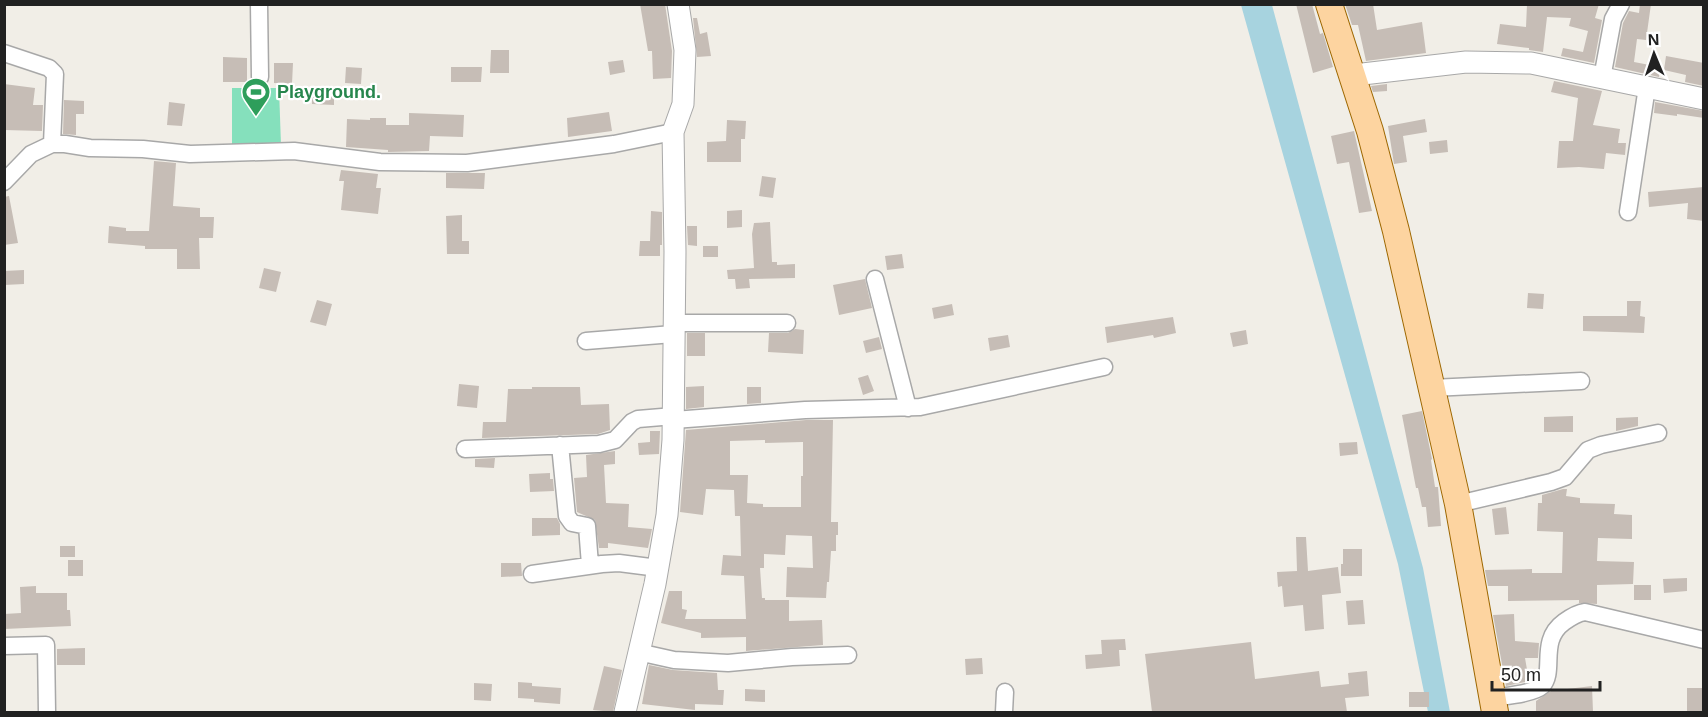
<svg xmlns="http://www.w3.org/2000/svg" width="1708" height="717" font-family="Arial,sans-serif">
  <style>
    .pitch { fill: #85e0bc }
    .water { fill: #a7d3df }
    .building { fill: #c6bdb6; fill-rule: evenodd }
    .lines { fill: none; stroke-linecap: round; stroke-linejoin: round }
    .minor-casing { stroke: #a8a8a8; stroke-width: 19 }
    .tertiary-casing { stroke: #a8a8a8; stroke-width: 23 }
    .primary-casing { stroke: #9d6700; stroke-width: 28 }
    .minor { stroke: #fff; stroke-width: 16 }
    .tertiary { stroke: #fff; stroke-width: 21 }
    .primary { stroke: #fdd4a0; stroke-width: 26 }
    .labels { text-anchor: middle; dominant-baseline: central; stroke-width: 4.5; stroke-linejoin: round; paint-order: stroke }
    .leisure-label { font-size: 18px; font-weight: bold; fill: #27864d; stroke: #fff; text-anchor: start }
  </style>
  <rect width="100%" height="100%" fill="#f1eee7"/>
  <path class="pitch" d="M232,88H279L281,146L232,147Z"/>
  <path class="water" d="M1241,5H1272L1423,568L1450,712H1428L1398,564Z"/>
  <path class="building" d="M640,4H665L672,51L671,78L653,79L652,51H648Z
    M1296,4H1312L1320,34L1323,33L1333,67L1313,73Z
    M1345,4H1373L1377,30L1422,22L1426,53L1366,61L1358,25H1352Z
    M1527,4H1599L1595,18L1602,20L1594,63L1561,56L1563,48L1583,52L1588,31L1569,26L1571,18L1547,17L1543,52L1529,50V48L1497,44L1500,24L1526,27Z
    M1640,4H1651L1646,40L1637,39L1634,62L1660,67L1659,77L1615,67L1623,23L1629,11L1639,13Z
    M693,18H697L700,34L707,32L711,56L697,57Z
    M491,50H509V73H490Z
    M1666,56L1704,63V86L1685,82L1686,75L1664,70Z
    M223,57L247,58V82H223Z
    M623,60L625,72L610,75L608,62Z
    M274,63H293L292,84L274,83Z
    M346,67L362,68L361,84L345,83Z
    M451,67H482L481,82H451Z
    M1554,81L1602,91L1593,125L1620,129L1618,143H1626L1625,155L1606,153L1604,169L1579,167L1557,168L1559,141H1573L1578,98L1551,92Z
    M4,84L35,88L33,105H43L42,131L4,130Z
    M1387,84V91L1373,92L1371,86Z
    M312,88H334V105L312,104Z
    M64,100L84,101V114H76V135L63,134Z
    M169,102L185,104L182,126L167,125Z
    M1655,102L1704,111V118L1677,114V116L1654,113Z
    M609,112L612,131L568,137L567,118Z
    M409,113L464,115L463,137L430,136L429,151L388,152V150L346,147L347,119L370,120V118H386V125H409Z
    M1425,119L1427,132L1403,136L1407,162L1394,164L1388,126Z
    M727,120L746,121L745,139H741V162H707V142L726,141Z
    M1354,131L1372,211L1359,213L1349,162L1337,164L1331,136Z
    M1447,140L1448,152L1430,154L1429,142Z
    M154,161L176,163L173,206L200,208V217H214L213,238H199L200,269H177V249H145V246L108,243L109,226L126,228V231H149Z
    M341,170L378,174L376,188H381L378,214L341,210L344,181H339Z
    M446,173H485L484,189L446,188Z
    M762,176L776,178L773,198L759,196Z
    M1704,187V221L1687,219L1688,203L1649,207L1648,192Z
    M9,196L18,243L4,245V197Z
    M742,210V227L727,228V211Z
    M651,211L662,212V245H660V256H639L640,241H650Z
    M462,215V241H469V254H447L446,216Z
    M770,222L772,262H777V265L795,264V278L749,279L750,288L736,289L735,279H728L727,270L754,268L752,234L754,223Z
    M687,226H697V246L688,245Z
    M703,246H718V257H703Z
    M902,254L904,268L887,270L885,256Z
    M264,268L281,272L276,292L259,288Z
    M24,270V284L4,285V271Z
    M865,279L872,308L839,315L833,285Z
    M1528,293L1544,294L1543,309L1527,308Z
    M317,300L332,304L326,326L310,322Z
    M1627,301H1641L1640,316L1645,317L1644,333L1583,331V316H1627Z
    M952,304L954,315L934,319L932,308Z
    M1173,317L1176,333L1154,338L1153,335L1107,343L1105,327Z
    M795,329L804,330L803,354L768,352L769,333H788Z
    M1246,330L1248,344L1233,347L1230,333Z
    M687,333H705V356H687Z
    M1008,335L1010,347L990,351L988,338Z
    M879,337L882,349L866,353L863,341Z
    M868,375L874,391L863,395L858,378Z
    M459,384L479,386L477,408L457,406Z
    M704,386V407L686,409V387Z
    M532,387H580L581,405L609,404L610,430L598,434L482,438L483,422H506L508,389H532Z
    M747,387H761V403L747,404Z
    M1422,411L1432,459L1431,460L1435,487H1438L1441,526L1428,527L1426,507H1422L1418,488H1416L1402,415Z
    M1573,416V432H1544V417Z
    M1638,417V426L1616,431V418Z
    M806,420H833L831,522H838V535H836V551H831L829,582H827L826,598L786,597L787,567L813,568L812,536L786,535L785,555L764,554V568H760L762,598H765V600H789V621L822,620L823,645L746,651V637L701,638V633L661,623L669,591H682V609L687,610L685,619H746L744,576L721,575L723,555L741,556L740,516H735L734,490L706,489L703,515L680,512L686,430ZM765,440V443L803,442V476H801V507H763V504L747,503L748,475H730V441Z
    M650,431H660L659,454L639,455L638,443L650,442Z
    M1357,442L1358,454L1340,456L1339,443Z
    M615,451V464L604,465L606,503L629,504L628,527L652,529L648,548L608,543V548H599L595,520L577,512L574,478L587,477L586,455Z
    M495,458L494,468L475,467V459Z
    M550,473V479H553L554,491L530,492L529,474Z
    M1563,489H1567L1566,496L1580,498V503L1615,504L1614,514L1632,515V539L1598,538L1597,561L1634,562L1633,584L1597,585V604L1579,603V600L1508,601V586H1488L1485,570L1532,569V573H1562L1563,532L1537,531L1538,503H1542V495Z
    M1506,507L1509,534L1495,535L1492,509Z
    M532,518H557L560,524V535L532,536Z
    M1296,537H1306L1308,571L1338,567L1341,593L1322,595L1324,629L1305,631L1303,605L1284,607L1282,586L1278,587L1277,572L1297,571Z
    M60,546H75V557H60Z
    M1343,549H1362V576H1341V564H1343Z
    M68,560H83V576H68Z
    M501,563H521L522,576L501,577Z
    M1687,578V591L1664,593L1663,579Z
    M1634,585H1651V600H1634Z
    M36,586V593H67V610H70L71,626L4,629V614L21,613L20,587Z
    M1363,600L1365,624L1348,625L1346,601Z
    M1514,614L1515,641L1539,643L1538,658H1525L1529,681L1506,686L1493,615Z
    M1125,639L1126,650H1119L1120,666L1086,669L1085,655L1102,654L1101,640Z
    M1251,642L1255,679L1319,671L1321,687L1349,684L1348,673L1367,671L1369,696L1345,698L1347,712H1152L1145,654Z
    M85,648V665H57V649Z
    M982,658L983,674L966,675L965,659Z
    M649,665L673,670L717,673L718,690H724L723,705L695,704V710L642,704Z
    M604,666L622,670L613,712L593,710Z
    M518,682L532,683V686L561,688L560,704L534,702V699L518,698Z
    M474,683L492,684L491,701L474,700Z
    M1592,686L1593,712H1536V701L1551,691Z
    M1687,688H1704V712H1687Z
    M745,689L765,690V702L745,701Z
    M1409,692H1429V707H1409Z"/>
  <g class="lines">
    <g class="minor-casing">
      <path id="minor" d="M259,4L260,77
        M4,53L49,68L55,74L52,144
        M1602,78L1613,19L1621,4
        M4,182L31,154L52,144H65L90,148L143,149L190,154L294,151L380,162L467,163L614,144L673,132
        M1628,212L1647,87
        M875,279L908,408
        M673,323H787
        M586,341L673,334
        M1432,388L1581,381
        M674,420L805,410L920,407L1104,367
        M560,445L567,516L572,523L587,526L590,565
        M465,449L599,444L615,440L632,422L638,419L674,416
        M1458,504L1551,482L1565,477L1588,450L1601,445L1658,433
        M532,574L602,564L619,563L658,568
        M4,646L46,645L47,712
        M638,652L674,660L728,663L792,657L848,655
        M1492,698C1504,696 1533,694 1542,686C1556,671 1538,641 1564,622C1571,617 1577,613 1585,612L1704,640
        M1004,712L1005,692"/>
    </g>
    <g class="tertiary-casing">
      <path id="tertiary" d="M1354,75L1466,62L1531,63L1704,99
        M625,712L655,584L667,515L673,440L675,252L673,132L683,104L685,50L678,4"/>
    </g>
    <g class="primary-casing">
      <path id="primary" d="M1329,4L1370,131L1396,231L1458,504L1495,712"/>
    </g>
    <use href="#minor" class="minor"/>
    <use href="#tertiary" class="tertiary"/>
    <use href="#primary" class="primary"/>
  </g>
  <defs>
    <g id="stadium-pin" transform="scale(1.5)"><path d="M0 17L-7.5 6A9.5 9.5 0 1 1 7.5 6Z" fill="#2e9e5b" stroke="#fff"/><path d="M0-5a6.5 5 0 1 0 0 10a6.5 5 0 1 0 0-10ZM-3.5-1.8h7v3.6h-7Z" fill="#fff"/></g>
  </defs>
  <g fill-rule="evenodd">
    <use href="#stadium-pin" x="256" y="92"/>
  </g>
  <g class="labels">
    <g class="leisure-label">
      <text x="277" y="92">Playground.</text>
    </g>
  </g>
  <rect width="1708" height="717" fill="none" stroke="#212121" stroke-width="12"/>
  <g transform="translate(1654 54) rotate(358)" stroke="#ffffff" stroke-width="4.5" paint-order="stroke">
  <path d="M0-4.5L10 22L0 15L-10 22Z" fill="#212121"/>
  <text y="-9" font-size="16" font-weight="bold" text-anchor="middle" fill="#212121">N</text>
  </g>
  <path d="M1492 681v9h108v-9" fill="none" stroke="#212121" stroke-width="3"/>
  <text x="1501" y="681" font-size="18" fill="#212121" stroke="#ffffff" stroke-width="4.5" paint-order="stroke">50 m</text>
</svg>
